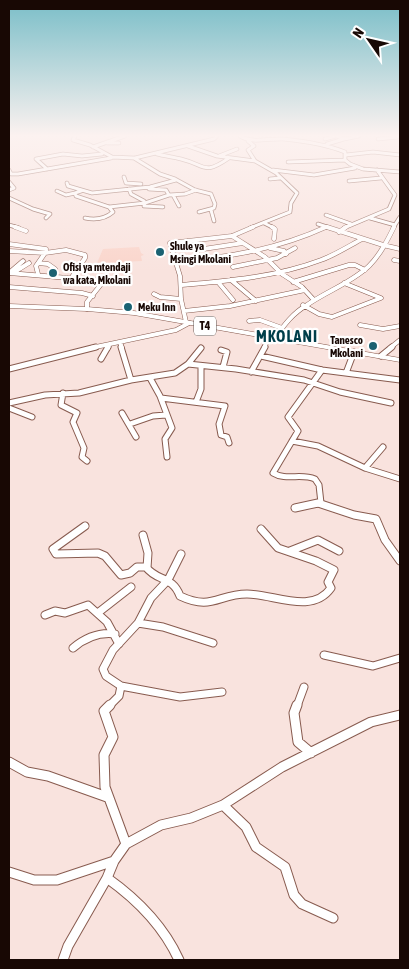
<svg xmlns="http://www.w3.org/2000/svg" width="409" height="969" font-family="'Asap Condensed',sans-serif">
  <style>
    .built { fill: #fad5cb }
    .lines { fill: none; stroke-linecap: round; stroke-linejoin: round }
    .minor-far4-casing { stroke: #885b4f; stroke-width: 4.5 }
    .minor-far3-casing { stroke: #885b4f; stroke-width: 5 }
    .minor-far2-casing { stroke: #885b4f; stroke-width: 7 }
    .minor-far1-casing { stroke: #885b4f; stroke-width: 9 }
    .minor-casing { stroke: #885b4f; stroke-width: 11 }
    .highway-casing { stroke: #885b4f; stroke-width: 1 }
    .minor-far4 { stroke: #fff; stroke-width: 3 }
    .minor-far3 { stroke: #fff; stroke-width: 4 }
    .minor-far2 { stroke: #fff; stroke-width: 5 }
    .minor-far1 { stroke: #fff; stroke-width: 7 }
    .minor { stroke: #fff; stroke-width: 9 }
    .highway { fill: #fff; fill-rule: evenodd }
    .poi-dot { fill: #1b6272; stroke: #fff; stroke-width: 2 }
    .labels { text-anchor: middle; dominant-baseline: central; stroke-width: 4.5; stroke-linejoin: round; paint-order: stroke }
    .far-poi-label { font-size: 11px; font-weight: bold; fill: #180804; stroke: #fff; text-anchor: start }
    .shield { fill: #fff; stroke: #5d524f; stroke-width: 1 }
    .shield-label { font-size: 12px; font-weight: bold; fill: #180804 }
    .far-district-label { font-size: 16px; font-weight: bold; letter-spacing: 1px; fill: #003e4a; stroke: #fff }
  </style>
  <rect width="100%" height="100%" fill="#f9e3de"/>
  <path class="built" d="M139,247L141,253L144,255L141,256L142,261L97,263L103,249Z"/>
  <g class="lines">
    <g class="minor-far4-casing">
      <path id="minor-far4" d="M75,136L73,140L90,145L112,157L134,158L160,174L175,179L195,190L211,194L215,204L214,208L199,212
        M240,136C253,144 267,138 283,139C304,141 325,144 345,152V160L350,164L363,169L400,172
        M325,139L336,136
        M344,139L359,136
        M378,139L398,137
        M248,141L254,146L248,150L255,161L276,173L297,193L291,203L290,212L250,228
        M107,143H119
        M327,144L344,139L337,136
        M188,146L217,156L255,161
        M93,147L125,136
        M157,154C165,156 173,157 181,159C206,165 203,176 229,158
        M346,155L373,152L400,155
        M219,156L237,149
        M135,158L214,139L217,136
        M288,162L345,160
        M47,169L36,159L63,154L82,156L102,154
        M9,170L11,174H18L111,158
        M273,170L314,175L355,168
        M124,177L126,183L141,184
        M270,179L280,178
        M349,181L381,178
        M9,182L14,188L9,190
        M67,183L68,186L92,193L150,187L176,180
        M129,189L131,194L144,201
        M149,189L166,190L169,195
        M57,191L66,195L75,193
        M81,191L75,193L76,196L109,207L145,203L169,195L185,194L196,190
        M173,195L179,206
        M9,198L33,209L50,214L46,218
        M145,203L144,206L163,207
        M211,210L214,221
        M326,215L351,224
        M85,218C95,220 105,219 113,212L109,207
        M370,218L395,225
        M264,223L274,228
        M318,224L330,228
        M9,225L19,228
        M323,228L326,227
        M344,228L389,209L395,195L377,170
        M393,228L400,217"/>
    </g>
    <g class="minor-far3-casing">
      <path id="minor-far3" d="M15,227L26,231
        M272,227L275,229L274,239
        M327,227L383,245
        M339,232L346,227
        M232,236L265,257L282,274L302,287L313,299
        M187,241V244L197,250L243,243
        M9,244L46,249L45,253L66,250L85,255V258L72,277
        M383,245L400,249
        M270,248L284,251L286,254
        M9,251L45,253L36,266L38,274
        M394,260L400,261
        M177,261C229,258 278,249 326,227
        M38,263L48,264L55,269
        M233,267L277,258L295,248
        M9,273L104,281
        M9,273L23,261
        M13,273L29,263
        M231,280L256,301
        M218,282L233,300
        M293,282L349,265H355L365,270
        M181,285C228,281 276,277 321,260C335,255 349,246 362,239
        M9,287L82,293L93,296
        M154,294L160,297L181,299
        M303,305L319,314L332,317L381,298L344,283
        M87,309V302L106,278
        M184,311L230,306L305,290
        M249,321L260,320L282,328
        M186,322L181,299L180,276L170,243L232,236L253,227
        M360,325L383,329L400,326
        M275,338C284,325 293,313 307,305C327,291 351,283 369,266C380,255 387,241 394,227
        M120,342L122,348
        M91,348L176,330L189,323
        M108,348L109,345
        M264,348L269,337
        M390,348L400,340"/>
    </g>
    <g class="minor-far2-casing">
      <path id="minor-far2" d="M121,347L131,380
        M221,350L227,352L223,367
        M261,356L322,370L400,380
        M381,356L392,347
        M101,359L108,347
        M188,364L236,369L304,380L340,392L391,403
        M9,369L96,347
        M251,372L265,347
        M346,373L354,352
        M150,378L160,396L172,428L165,439L167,457
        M63,393L61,405L77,413L73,422L84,448L82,457L87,461
        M161,398L225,406L219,424L221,435L227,437L229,443
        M196,402L201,389V366
        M9,403L45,395L79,393L131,380L175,373L188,364L201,348
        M9,408L32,417
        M122,413L136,437
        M130,424L153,416L166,415
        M292,441L318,446L365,468L400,479
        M365,468L383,447
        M321,503L319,485L315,479C301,473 286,481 273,473L298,431L288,417L322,370
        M314,504H321"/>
    </g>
    <g class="minor-far1-casing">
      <path id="minor-far1" d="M295,508L318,503L354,515L376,519L385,540L400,561
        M85,526L53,549L56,554L98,553L105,556L121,575L130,573L137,567H146C157,582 172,575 180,596C212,611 218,594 247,594C274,594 312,615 331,588L328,582L334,570L316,561L278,548L261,529
        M143,535L148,553L147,568
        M290,551L318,540L339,551
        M99,612L131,587
        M45,615L55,611L65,613L88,605L107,622L119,644
        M138,623L163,627L213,643
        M73,648C85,638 99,632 115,634
        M324,655L373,666L400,658
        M121,686L180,697L222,692
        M109,706L119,696L121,686L106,676L103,669L113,650L138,623L151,598L168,580L181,554
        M297,706L304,687"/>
    </g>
    <g class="minor-casing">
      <path id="minor" d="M110,705L104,711L113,737L104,755L105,787L126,844
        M297,705L294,713L298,742L311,753
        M9,762L27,772L48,776L107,797
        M223,805L246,827L256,847L285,867L294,895L302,904L333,918
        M9,872L34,880H57L114,861
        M107,878C138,900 163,925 179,960
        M63,960L68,946L107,878L114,861L126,844L161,825L191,818L223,805L282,767L371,722L400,715"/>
    </g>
    <g class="highway-casing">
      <path id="highway" d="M9,304L87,307L134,311L400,358V362L134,315L87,311L9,308Z"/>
    </g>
    <use href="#minor-far4" class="minor-far4"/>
    <use href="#minor-far3" class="minor-far3"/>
    <use href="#minor-far2" class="minor-far2"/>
    <use href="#minor-far1" class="minor-far1"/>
    <use href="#minor" class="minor"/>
    <use href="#highway" class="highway"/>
  </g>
  <linearGradient id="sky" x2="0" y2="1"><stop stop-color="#7abec8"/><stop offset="0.5" stop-color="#fcf2f0"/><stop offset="1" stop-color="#fcf2f0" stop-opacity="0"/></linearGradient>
  <rect width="409" height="271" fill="url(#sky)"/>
  <g class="poi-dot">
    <circle cx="160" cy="252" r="5"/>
    <circle cx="53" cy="273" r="5"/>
    <circle cx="128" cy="307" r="5"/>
    <circle cx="373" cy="346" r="5"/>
  </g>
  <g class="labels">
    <g class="far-poi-label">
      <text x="170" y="246">Shule ya<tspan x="170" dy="13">Msingi Mkolani</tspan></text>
      <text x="63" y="267">Ofisi ya mtendaji<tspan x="63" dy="13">wa kata, Mkolani</tspan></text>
      <text x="138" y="307">Meku Inn</text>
      <text x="363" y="340" text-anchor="end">Tanesco<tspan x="363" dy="13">Mkolani</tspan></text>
    </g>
    <rect class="shield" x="194" y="316.5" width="22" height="19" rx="4"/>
    <g class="shield-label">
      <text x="205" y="326">T4</text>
    </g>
    <g class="far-district-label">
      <text x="287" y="336">MKOLANI</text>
    </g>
  </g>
  <rect width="409" height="969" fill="none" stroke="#180804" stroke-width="20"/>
  <g transform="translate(369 40) rotate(304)" stroke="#ffffff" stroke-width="4" paint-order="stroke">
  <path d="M0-4L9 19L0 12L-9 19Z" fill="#180804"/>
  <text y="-8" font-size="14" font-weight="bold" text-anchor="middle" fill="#180804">N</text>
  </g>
</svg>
